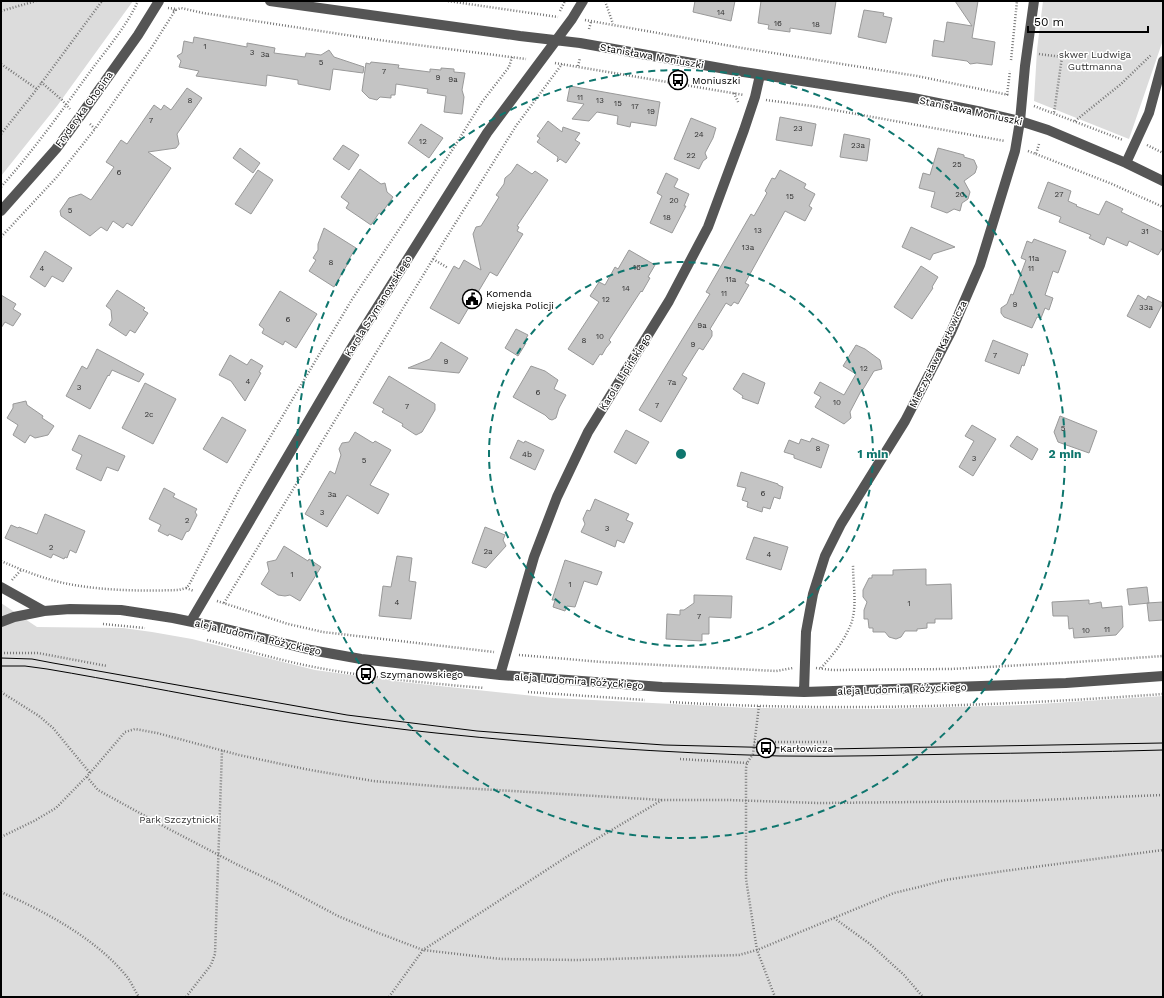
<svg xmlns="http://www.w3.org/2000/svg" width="1164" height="998" font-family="'Work Sans',sans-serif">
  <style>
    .green { fill: #dcdcdc }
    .building { fill: #c4c4c4; stroke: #999 }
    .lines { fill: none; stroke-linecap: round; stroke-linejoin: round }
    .path { stroke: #777; stroke-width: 2.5; stroke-dasharray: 1 2; stroke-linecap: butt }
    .minor { stroke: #555; stroke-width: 10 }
    .tram { stroke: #000; stroke-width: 1 }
    .ring { fill: none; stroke: #0f766e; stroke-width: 2; stroke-dasharray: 7 5 }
    .labels { text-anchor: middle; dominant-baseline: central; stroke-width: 3; stroke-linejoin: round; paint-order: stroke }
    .number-label { font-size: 8px; fill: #313131 }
    .park-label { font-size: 10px; fill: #333; stroke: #fff }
    .street-label { font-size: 10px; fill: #000; stroke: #fff }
    .poi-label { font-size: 10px; fill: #000; stroke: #fff; text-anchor: start }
    .centre { fill: #0f766e; stroke: #fff; stroke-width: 2 }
    .ring-label { font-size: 12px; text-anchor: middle; font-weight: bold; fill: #0f766e; stroke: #fff; stroke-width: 3; stroke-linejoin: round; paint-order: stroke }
  </style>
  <rect width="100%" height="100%" fill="#fff"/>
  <path class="green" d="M1,1H133L57,106L1,176Z
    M1043,1H1163V40L1129,139L1034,101L1037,50Z
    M1,603L37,627L123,628L152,632L192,639L315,670L402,682L553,698L752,708L876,709L1023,705L1163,696V997H1Z"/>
  <path class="building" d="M695,1H735L731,21L693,12Z
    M761,1H836L831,34L790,28V32L768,29L769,25L758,23Z
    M955,1H978L972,38L995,42L992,65L977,63L970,64L967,61L932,56L934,40L944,42L947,22L972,26Z
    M864,10L884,13L883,16L892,18L886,43L858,37Z
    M194,37L247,47V43L275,48L274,53L305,57L306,53L321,55L329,50L334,57L364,67L363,73L333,69L330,90L298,84V80L267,75L266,86L196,76L199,71L179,67L181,61L177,56L182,53L184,41L193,43Z
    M371,62L399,65L398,68L430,72V69L441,70V68L454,69V72L465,73L462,90L464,97L462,114L444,112L446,96L427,93L428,89L396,84L395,95H391V98L380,97L377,100L369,98L362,91L366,63L370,64Z
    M570,86L660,102L656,126L631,122L630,127L617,124L618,116L597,112L589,121L572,119L584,104L567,101Z
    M187,88L202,98L177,134L179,144L176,148L148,152L171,168L132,226L127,223L123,228L113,221L107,231L101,227L90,236L61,216L60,211L69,198L81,194L91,200L114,167L106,162L121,140L127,144L154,105L161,110L164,105L171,110Z
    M780,117L816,124L812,146L776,140Z
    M691,118L716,128L713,138L705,153L707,158L703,161L699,169L674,159Z
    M548,121L562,132L563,127L580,133L575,140L580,143L566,163L560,159L557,162L558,157L537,142L540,138L537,136Z
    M421,124L443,138L429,158L408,143Z
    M844,134L870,139L867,161L840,157Z
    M343,145L359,155L349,170L333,159Z
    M240,148L260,163L253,173L233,158Z
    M938,148L964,155V157L974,160L977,167L975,173L964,181L970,192L968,199L962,203L960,211L954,209L947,213L931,207L935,192L919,188L923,173L930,175Z
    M517,164L532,174L535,171L548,180L517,226L519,227L517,231L523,234L497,276L490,272L459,324L430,308L454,266L459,269L464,260L481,270L473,234L476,227L481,226L499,197L496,195L504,184L505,178L511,173Z
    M360,169L381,184L385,183L387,192L393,197L381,214L379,213L371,225L346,208L349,203L341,197Z
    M258,170L273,180L251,214L235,204Z
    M780,170L806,184L804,188L815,194L809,206L812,208L805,221L785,211L745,283L749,285L738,304L734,302L731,306L726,303L710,329L712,331V336L703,350L699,348L682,375L687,378L661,422L639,410L710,294L706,292L751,214L754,216L767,193L765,191L772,178L775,179Z
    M666,173L678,179L674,187L689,194L684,206H686L672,233L650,223L662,196L657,193Z
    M1048,182L1071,191L1068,201L1077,205L1076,206L1099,215L1106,201L1123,209L1121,212L1163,232V247L1158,255L1129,241L1127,246L1107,237L1104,245L1089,238L1091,235L1059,222L1061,217L1038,208Z
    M911,227L955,247L933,254L930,260L902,247Z
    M324,228L356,248L346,264L347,265L334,287L309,271L316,260L313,258L318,250V244Z
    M1034,239L1066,251L1058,273L1053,271L1045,295L1053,298L1049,310L1045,308L1041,318L1037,317L1032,328L1004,317L1001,313V308L1007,304L1011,294L1013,295L1026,260L1021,258L1027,241L1032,243Z
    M629,250L655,265L648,277L650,278L642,292L641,291L609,340L611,342L606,348L602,355L600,354L593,365L568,349L599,302L590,296L599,282L605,285L615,267L618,269Z
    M45,251L72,268L63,282L52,276L45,287L30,277Z
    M921,266L938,277L932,287L933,288L912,319L894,307Z
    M117,290L145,308L143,310L148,313L135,333L130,330L126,336L109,325L112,320L111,310L106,306Z
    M280,291L317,314L296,348L285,341L283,345L262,333L264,329L259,325Z
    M1,295L16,304L13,309L21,314L13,326L5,322L1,328Z
    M1138,295L1146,300L1148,296L1163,303L1150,328L1127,316Z
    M516,329L528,335L524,342L526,343L518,356L505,348Z
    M993,340L1028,354L1024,366L1022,365L1019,374L985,361Z
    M441,342L468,358L459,373L408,368L430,359Z
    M856,345L865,349L880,360L882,369L874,371L862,391H861L850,412L851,418L844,424L815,407L821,397L814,393L820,382L844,395L856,374L843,366Z
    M97,349L144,374L139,382L112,370L109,376L108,375L90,409L66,396L82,366L87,369Z
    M230,355L247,365L251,359L263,366L259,372L261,373L245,401L231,381L219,375Z
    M531,366L545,371L558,380L554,389L566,395L559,408L556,418L552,420L549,419L545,415L513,397Z
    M743,373L765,383L758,404L742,398L743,396L733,389Z
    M389,376L435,404V410L422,432L416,435L402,426L403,424L382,412L384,409L373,403Z
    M145,383L176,399L153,444L122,428Z
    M26,401L27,405L43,416L42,418L54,426L48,435L35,438L30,435L25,443L13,435L18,425L7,418L13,408V404Z
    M1060,416L1097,431L1089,453L1058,442L1054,432Z
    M222,417L246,430L227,463L203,449Z
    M972,425L996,439L973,476L959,467L974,441L965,436Z
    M626,430L649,442L636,464L614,452Z
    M355,432L373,443L375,441L391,450L370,485L389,494L378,514L347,495L327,527L305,514L330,471L335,474L341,455L339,449L342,443L349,442Z
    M79,435L125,456L118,471L107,467L101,481L76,469L82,455L72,450Z
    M1017,436L1038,449L1032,460L1010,446Z
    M812,438L829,445L821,468L794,458V455L784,452L789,440L799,444L801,439L810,442Z
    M518,440L524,443L525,441L544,450L535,470L510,458Z
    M741,472L778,484V485L783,487L780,499L774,497L770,509L763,507L762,512L747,507L748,502L742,500L746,488L737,486Z
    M164,488L175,494L173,497L197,509L195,512L197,515L189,531L186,532L182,540L169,534L168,536L158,531L161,525L149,519Z
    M595,499L629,514L626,520L633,523L624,543L617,540L615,547L581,532L585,524L583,519L587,510L590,511Z
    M45,514L85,531L76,553L70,550L67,558L65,557L64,559L53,554L51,558L5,538L11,525L18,528L19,527L37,534Z
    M485,527L505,535L503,540L506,546L486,568L472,563Z
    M754,537L788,547L781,570L746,559Z
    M284,546L308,561L309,559L321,567L300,601L290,595L285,596L278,595L261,584L269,571L267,562L276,560Z
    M397,556L412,558L409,581L416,582L411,619L379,616L383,586L391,587Z
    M565,560L602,572L597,585L584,581L575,607L567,606L565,611L553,607L555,600H552Z
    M926,569V585L951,584L952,619H935V623H927V628L917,629V631H905L901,637L896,639L889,637L885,632H873V628H869L868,619H864V610L867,602L863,597V590L869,578H872V575H893V570Z
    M1147,587L1149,603L1129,605L1127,589Z
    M694,595L732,596L731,618L709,617V634H702V641L666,639L667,614L680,615V610H684L694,603Z
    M1089,600V604L1101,602L1102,608L1122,606L1123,627L1116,635L1074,638L1073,628L1069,629L1068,616H1053L1052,602Z
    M1163,602V620L1149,621L1147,603Z"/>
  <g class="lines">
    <path class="path" d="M448,1L558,17
      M605,1L613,24
      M1,11L36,1
      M173,11L181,8L203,13L379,40L526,59
      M560,11L565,1
      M585,20L742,48L917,76L1009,95
      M589,29L591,22
      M1039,54L1062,57L1054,113
      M1011,60L1017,1
      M555,63L744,95
      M1,64L37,89
      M578,66L580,58
      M41,82L62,100L70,109
      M734,93L739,104
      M1007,95L1010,71
      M766,100L812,106L1005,141
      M1034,106L1123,140
      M1075,121L1121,84L1151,55
      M90,124L95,129L152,47L176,9L168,8
      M1,134L37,89L102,1
      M1147,145L1163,153
      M1028,151L1036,154L1039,144
      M1036,154L1112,184L1163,207
      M1,187C34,150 63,109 92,69C107,49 128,24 138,1
      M1,237L56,178L95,129
      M433,259L448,268
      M1,561C24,571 49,581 74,585C109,591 144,591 179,590L186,588L189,585L241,486L351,301L453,149L482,102L509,67L512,57
      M12,580L21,570
      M186,588L194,591
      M217,601L288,624L323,632L494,652
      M224,603L433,259L516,126L562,64
      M103,624L145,628
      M207,640C243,649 278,660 314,667C370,678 427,683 484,688
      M1,653H38L107,666
      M519,655L602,662L776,671L793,668
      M816,668L832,670L951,669L1061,663L1163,656
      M821,668C833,655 846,639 852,621C857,604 853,583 853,565
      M1,692L39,716L53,728L90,773
      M528,692L645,700
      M670,702C834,712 999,706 1163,694
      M759,706L753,754L747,763L746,768V879L757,950L775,997
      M754,742H829
      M680,759L747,763
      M87,777L98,790L165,827L238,865L276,883L338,916L376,932L423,950L501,959L578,960L739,955L757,950L894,893L919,887L945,880L1004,871L1163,850
      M1,837L34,821L56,808L90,773L125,732L135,729L157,733L239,755L305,769L373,781L446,787L662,800H729L818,803L1016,801L1163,795
      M1,892C46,912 97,939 128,978C132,984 135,991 139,997
      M834,918L870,944L904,975L923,997
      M186,997L211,965L215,954L222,750
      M389,997L423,950L568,856L662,800"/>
    <path class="minor" d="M270,1L520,36L580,43L737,71L913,98L982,112L1020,121L1048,130L1126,163L1163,181
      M1126,163L1149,113L1163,61
      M1,211L56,149L76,122L138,35L159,1
      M1,587L44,611
      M191,621L349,352L487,133L572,19L583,1
      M1,622L14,617L44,611L70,609L121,610L173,618L222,628L311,650L361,659L500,675L662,687L804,692L1066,683L1163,676
      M500,675L534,557L557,497L588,432L669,301L708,227L744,130L755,97L760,75
      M804,692L806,632L813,594L825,556L841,524L905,421L951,332L980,265L1015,151L1020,121L1025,66L1034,1"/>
    <path class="tram" d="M1,658L32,659L53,663L347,715L477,731L607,741L664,745L827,749L1163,743
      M1,666H25L47,669C177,691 306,720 436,733C551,745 665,753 780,756C840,757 900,755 960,754C1028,753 1095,752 1163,750"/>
  </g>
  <g class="ring">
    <circle cx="681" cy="454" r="192"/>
    <circle cx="681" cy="454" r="384"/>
  </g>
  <defs>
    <g id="bus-ring" transform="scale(1)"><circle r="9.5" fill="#fff" stroke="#000" stroke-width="1.5"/><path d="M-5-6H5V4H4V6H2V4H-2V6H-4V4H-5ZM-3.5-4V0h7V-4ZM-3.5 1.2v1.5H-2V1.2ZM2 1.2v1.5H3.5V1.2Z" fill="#000"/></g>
    <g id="civic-ring" transform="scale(1)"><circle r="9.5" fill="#fff" stroke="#000" stroke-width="1.5"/><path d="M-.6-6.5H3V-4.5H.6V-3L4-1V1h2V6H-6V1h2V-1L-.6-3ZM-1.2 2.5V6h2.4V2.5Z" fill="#000"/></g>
  </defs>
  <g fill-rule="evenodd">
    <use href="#bus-ring" x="678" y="80"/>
    <use href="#civic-ring" x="472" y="299"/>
    <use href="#bus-ring" x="366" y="674"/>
    <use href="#bus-ring" x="766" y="748"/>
  </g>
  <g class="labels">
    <g class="number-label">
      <text x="721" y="12">14</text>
      <text x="778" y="23">16</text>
      <text x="816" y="24">18</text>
      <text x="205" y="46">1</text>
      <text x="252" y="52">3</text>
      <text x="265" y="54">3a</text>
      <text x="321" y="62">5</text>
      <text x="384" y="71">7</text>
      <text x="438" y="77">9</text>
      <text x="453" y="79">9a</text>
      <text x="580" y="97">11</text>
      <text x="190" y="100">8</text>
      <text x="600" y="100">13</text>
      <text x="618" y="103">15</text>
      <text x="635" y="106">17</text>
      <text x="651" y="111">19</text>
      <text x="151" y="120">7</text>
      <text x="798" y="128">23</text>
      <text x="699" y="134">24</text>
      <text x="423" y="141">12</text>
      <text x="858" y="145">23a</text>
      <text x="691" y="155">22</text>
      <text x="957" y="164">25</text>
      <text x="119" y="172">6</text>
      <text x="960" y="194">20</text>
      <text x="1059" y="194">27</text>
      <text x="790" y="196">15</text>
      <text x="674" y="200">20</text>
      <text x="70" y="210">5</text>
      <text x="667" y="217">18</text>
      <text x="758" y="230">13</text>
      <text x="1145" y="231">31</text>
      <text x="748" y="247">13a</text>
      <text x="1034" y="258">11a</text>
      <text x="331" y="262">8</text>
      <text x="637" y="267">16</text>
      <text x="42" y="268">4</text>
      <text x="1031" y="268">11</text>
      <text x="731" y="279">11a</text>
      <text x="626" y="288">14</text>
      <text x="724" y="293">11</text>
      <text x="606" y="299">12</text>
      <text x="1015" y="304">9</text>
      <text x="1146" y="307">33a</text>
      <text x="288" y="319">6</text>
      <text x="702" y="325">9a</text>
      <text x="600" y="336">10</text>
      <text x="584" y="340">8</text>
      <text x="693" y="344">9</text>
      <text x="995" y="355">7</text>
      <text x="446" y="361">9</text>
      <text x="864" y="368">12</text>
      <text x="248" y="381">4</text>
      <text x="672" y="382">7a</text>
      <text x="79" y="387">3</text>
      <text x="538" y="392">6</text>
      <text x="837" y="402">10</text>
      <text x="657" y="405">7</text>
      <text x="407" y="406">7</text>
      <text x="149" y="414">2c</text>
      <text x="1063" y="428">5</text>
      <text x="818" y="448">8</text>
      <text x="527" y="454">4b</text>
      <text x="974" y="458">3</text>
      <text x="364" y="460">5</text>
      <text x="763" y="493">6</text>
      <text x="332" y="494">3a</text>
      <text x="322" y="512">3</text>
      <text x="187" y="520">2</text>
      <text x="607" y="528">3</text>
      <text x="51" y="547">2</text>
      <text x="488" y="551">2a</text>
      <text x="769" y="554">4</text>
      <text x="292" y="574">1</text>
      <text x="570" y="584">1</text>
      <text x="397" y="602">4</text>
      <text x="909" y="603">1</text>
      <text x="699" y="616">7</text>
      <text x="1107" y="629">11</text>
      <text x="1086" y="630">10</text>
    </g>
    <g class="park-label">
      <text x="1095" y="54">skwer Ludwiga<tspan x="1095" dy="12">Guttmanna</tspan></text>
      <text x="179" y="819">Park Szczytnicki</text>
    </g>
    <g class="street-label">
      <text transform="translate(652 56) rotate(10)">Stanisława Moniuszki</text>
      <text transform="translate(84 109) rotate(-54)">Fryderyka Chopina</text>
      <text transform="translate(971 111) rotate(12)">Stanisława Moniuszki</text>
      <text transform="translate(378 306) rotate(-58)">Karola Szymanowskiego</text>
      <text transform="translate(938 354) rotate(-64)">Mieczysława Karłowicza</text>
      <text transform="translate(625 372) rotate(-58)">Karola Lipińskiego</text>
      <text transform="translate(258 637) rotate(13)">aleja Ludomira Różyckiego</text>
      <text transform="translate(579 681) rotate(4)">aleja Ludomira Różyckiego</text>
      <text transform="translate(902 689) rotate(-2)">aleja Ludomira Różyckiego</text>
    </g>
    <g class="poi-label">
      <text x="692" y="80">Moniuszki</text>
      <text x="486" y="293">Komenda<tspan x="486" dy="12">Miejska Policji</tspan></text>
      <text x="380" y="674">Szymanowskiego</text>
      <text x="780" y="748">Karłowicza</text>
    </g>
  </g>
  <circle cx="681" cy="454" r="6" class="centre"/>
  <g class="ring-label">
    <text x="873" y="458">1 min</text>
    <text x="1065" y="458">2 min</text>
  </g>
  <rect width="1164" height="998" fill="none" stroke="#000000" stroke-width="4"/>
  <path d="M1028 26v6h120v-6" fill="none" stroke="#000000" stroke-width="2"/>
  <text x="1034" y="26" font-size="12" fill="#000000" stroke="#ffffff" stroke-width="3" paint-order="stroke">50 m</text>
</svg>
